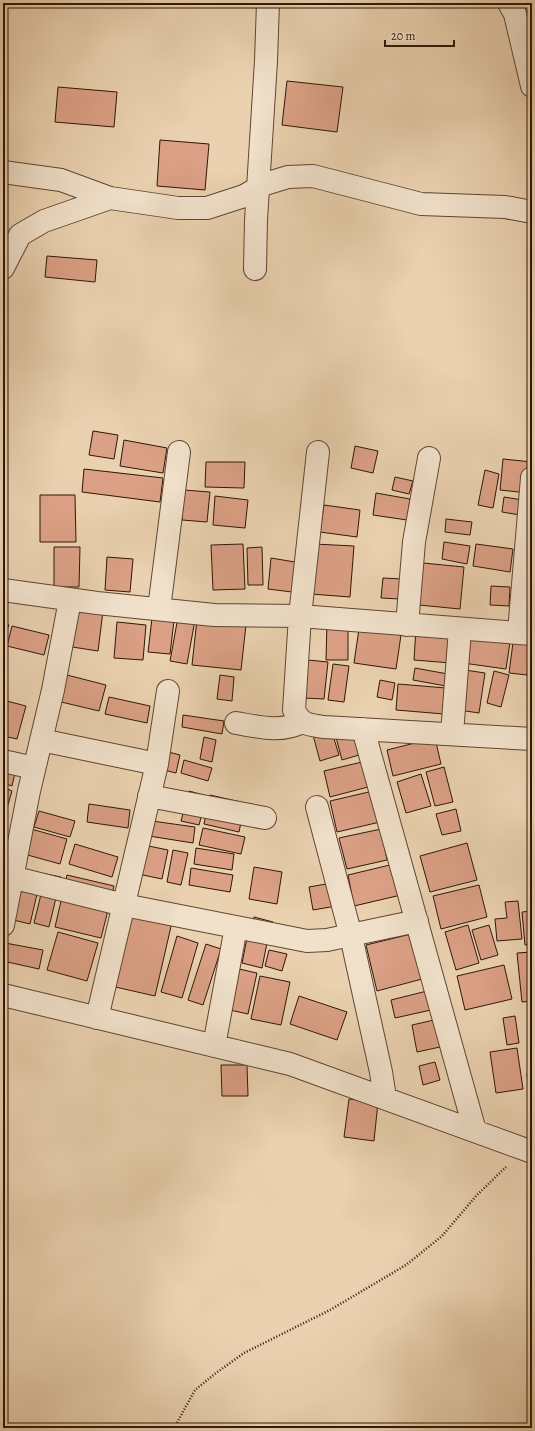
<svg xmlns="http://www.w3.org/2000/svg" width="535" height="1431" font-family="Alegreya,serif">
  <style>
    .building { fill: #dba085; stroke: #311608 }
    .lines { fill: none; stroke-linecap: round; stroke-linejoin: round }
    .minor-casing { stroke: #5f4532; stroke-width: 24 }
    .path { stroke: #311608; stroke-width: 2.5; stroke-dasharray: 1 2; stroke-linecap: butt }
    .minor { stroke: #f1e1cb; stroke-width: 22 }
  </style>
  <rect width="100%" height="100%" fill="#ead1af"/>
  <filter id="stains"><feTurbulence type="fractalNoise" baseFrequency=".005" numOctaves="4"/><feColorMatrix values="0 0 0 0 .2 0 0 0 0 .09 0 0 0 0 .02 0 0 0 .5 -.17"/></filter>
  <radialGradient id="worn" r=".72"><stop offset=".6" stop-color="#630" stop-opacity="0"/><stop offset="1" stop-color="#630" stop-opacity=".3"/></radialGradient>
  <path class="building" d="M287,81L343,87L337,132L282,125Z
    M58,87L117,92L114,127L55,122Z
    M160,140L209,144L205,190L157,186Z
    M47,256L97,260L95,282L45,277Z
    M93,431L118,435L114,459L89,455Z
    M124,440L167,448L163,473L120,466Z
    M355,446L378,451L373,473L351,468Z
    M503,459L532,462L528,493L500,490Z
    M206,462H245L244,488L205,487Z
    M84,469L163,478L160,502L82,492Z
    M485,470L499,474L493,508L478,505Z
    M395,477L413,481L409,494L392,490Z
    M184,490L210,492L207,522L182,520Z
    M376,493L410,499L407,520L373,515Z
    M40,495H75L76,542H40Z
    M215,496L248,500L245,528L213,525Z
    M504,497L523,500L520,515L502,512Z
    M324,505L360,510L357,537L320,532Z
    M446,519L472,522L470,535L445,532Z
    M444,542L470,546L467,564L442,559Z
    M243,544L245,589L213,590L211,545Z
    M314,544L354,546L350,597L311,594Z
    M476,544L513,549L510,572L473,566Z
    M54,547H80L79,587H54Z
    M262,547L263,585H248L247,548Z
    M107,557L133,559L130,592L105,590Z
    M271,558L295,562L292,592L268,589Z
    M423,563L464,567L460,609L419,605Z
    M383,578L402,579L400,599L381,598Z
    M491,586L510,587L509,606L490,605Z
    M74,590L105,595L98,651L66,646Z
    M154,601L176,604L170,654L148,652Z
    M180,606L197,609L187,664L170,661Z
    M198,610L247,616L241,670L192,665Z
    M3,622L9,625L3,640Z
    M117,622L146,625L143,660L114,658Z
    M327,622H348V660H326Z
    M12,626L49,635L44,655L7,646Z
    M416,628L453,630L451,663L414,660Z
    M359,629L401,635L396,669L354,663Z
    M514,635L532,637L527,675L509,673Z
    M467,636L510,642L506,669L463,663Z
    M308,660L328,662L324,699L303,698Z
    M333,664L349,666L344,702L328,700Z
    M415,668L448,674L446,686L413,680Z
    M465,670L485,673L479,713L459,710Z
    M494,671L509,675L501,707L487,703Z
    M63,674L106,685L99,711L57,701Z
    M220,675L234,677L232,701L217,699Z
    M380,680L395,683L392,700L377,697Z
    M398,684L446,688L444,714L396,710Z
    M109,697L150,706L147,723L105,714Z
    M3,700L26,706L17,739L3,736Z
    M183,715L224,721L222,734L182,727Z
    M328,719L339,755L320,761L310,724Z
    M350,722L359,755L342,760L333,726Z
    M204,737L216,740L212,762L200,759Z
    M435,738L441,764L393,776L387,750Z
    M165,751L180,755L176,773L160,769Z
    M3,756L18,760L12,786L3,783Z
    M184,760L212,768L208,781L181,773Z
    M362,762L368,787L330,797L324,771Z
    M444,767L453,802L435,806L426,772Z
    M421,774L431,806L406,813L397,782Z
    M3,787L12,791L7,808L3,806Z
    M189,791L207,796L199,825L181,821Z
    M373,791L380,822L337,832L330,801Z
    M210,795L245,803L239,832L204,824Z
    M89,804L130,810L128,828L87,822Z
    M456,809L461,831L442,835L436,814Z
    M39,811L75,821L70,837L34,827Z
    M152,821L195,827L193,843L149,836Z
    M203,828L245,837L241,854L199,845Z
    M31,829L67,839L60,864L24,854Z
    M381,829L387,860L347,869L339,838Z
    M467,843L477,880L430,892L420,856Z
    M75,844L118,857L112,877L69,864Z
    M139,844L168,850L162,879L133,873Z
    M196,848L234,854L232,870L194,864Z
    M173,850L188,853L181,885L167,882Z
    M394,864L401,895L354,906L348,875Z
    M254,867L282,872L277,904L249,899Z
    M191,868L233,875L230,892L189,885Z
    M16,871L41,877L30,924L5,918Z
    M46,874L61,877L49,927L34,923Z
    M67,875L114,886L101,938L55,927Z
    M332,883L336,906L313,910L309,887Z
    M479,885L487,917L441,929L433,896Z
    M130,899L175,909L155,996L111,986Z
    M518,901L522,939L497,941L495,919L507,918L505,902Z
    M532,911V944L525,945L522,912Z
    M254,917L273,922L270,932L252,927Z
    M468,925L479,963L456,970L445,932Z
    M489,925L498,955L481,960L472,930Z
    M249,928L269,933L262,968L242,963Z
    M58,932L98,943L87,981L47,970Z
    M411,934L422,979L377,991L366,945Z
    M177,936L198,943L182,998L161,992Z
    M5,943L43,950L39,969L3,961Z
    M206,944L221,949L203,1005L188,1000Z
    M269,950L287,954L282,971L265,966Z
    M532,952V1001L522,1002L517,953Z
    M504,965L512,999L465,1010L457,976Z
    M239,969L257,973L248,1014L230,1010Z
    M260,976L290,982L281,1025L251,1019Z
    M427,991L431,1010L395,1018L391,1000Z
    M299,996L347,1012L337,1040L290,1024Z
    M515,1016L519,1043L507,1045L503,1018Z
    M434,1020L440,1047L417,1052L412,1025Z
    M517,1048L523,1089L496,1093L490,1052Z
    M435,1062L440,1080L423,1085L419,1066Z
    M221,1065H247L248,1096H222Z
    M527,1073H532V1101L529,1102Z
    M349,1099L378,1102L374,1141L344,1137Z"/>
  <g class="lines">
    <g class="minor-casing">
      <path id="minor" d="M509,3L515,14L532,86
        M3,172L61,180L110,198L178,208H207L244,196L265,184L288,177L313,176L421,204L505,207L532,212
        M3,268L20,235L44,221L110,198
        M255,269L256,220L266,61L268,3
        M318,452L300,616L294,710C301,725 309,725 324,727L532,739
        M3,590L97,603L214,615L300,616L532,634
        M159,609L179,452
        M407,625L414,542L429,458
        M519,632L532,478
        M236,723C259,727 281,733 302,722
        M363,729L475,1131
        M452,734L460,629
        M41,740L157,764
        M3,761L34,768
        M149,796L265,818
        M317,807L351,936L381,1072L385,1098
        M3,875L124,905L307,941L327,940L417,921
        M3,925L29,791L53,690L70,600
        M3,995L290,1064L532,1152
        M97,1018L157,764L168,691
        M214,1046L236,927"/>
    </g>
    <path class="path" d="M174,1428L195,1390L216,1373L244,1353L330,1310L406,1265L442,1236L476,1196L506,1167"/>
    <use href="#minor" class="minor"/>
  </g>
  <rect width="535" height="1431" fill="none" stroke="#ead1af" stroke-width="16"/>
  <rect x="4" y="4" width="527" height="1423" fill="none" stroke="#311608" stroke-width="2"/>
  <rect x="8" y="8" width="519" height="1415" fill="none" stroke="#311608"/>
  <path d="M385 40v6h69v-6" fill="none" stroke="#311608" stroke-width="2"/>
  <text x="391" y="40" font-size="12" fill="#311608" stroke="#f1e1cb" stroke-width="3" paint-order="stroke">20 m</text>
  <rect width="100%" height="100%" filter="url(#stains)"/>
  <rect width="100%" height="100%" fill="url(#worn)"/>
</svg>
